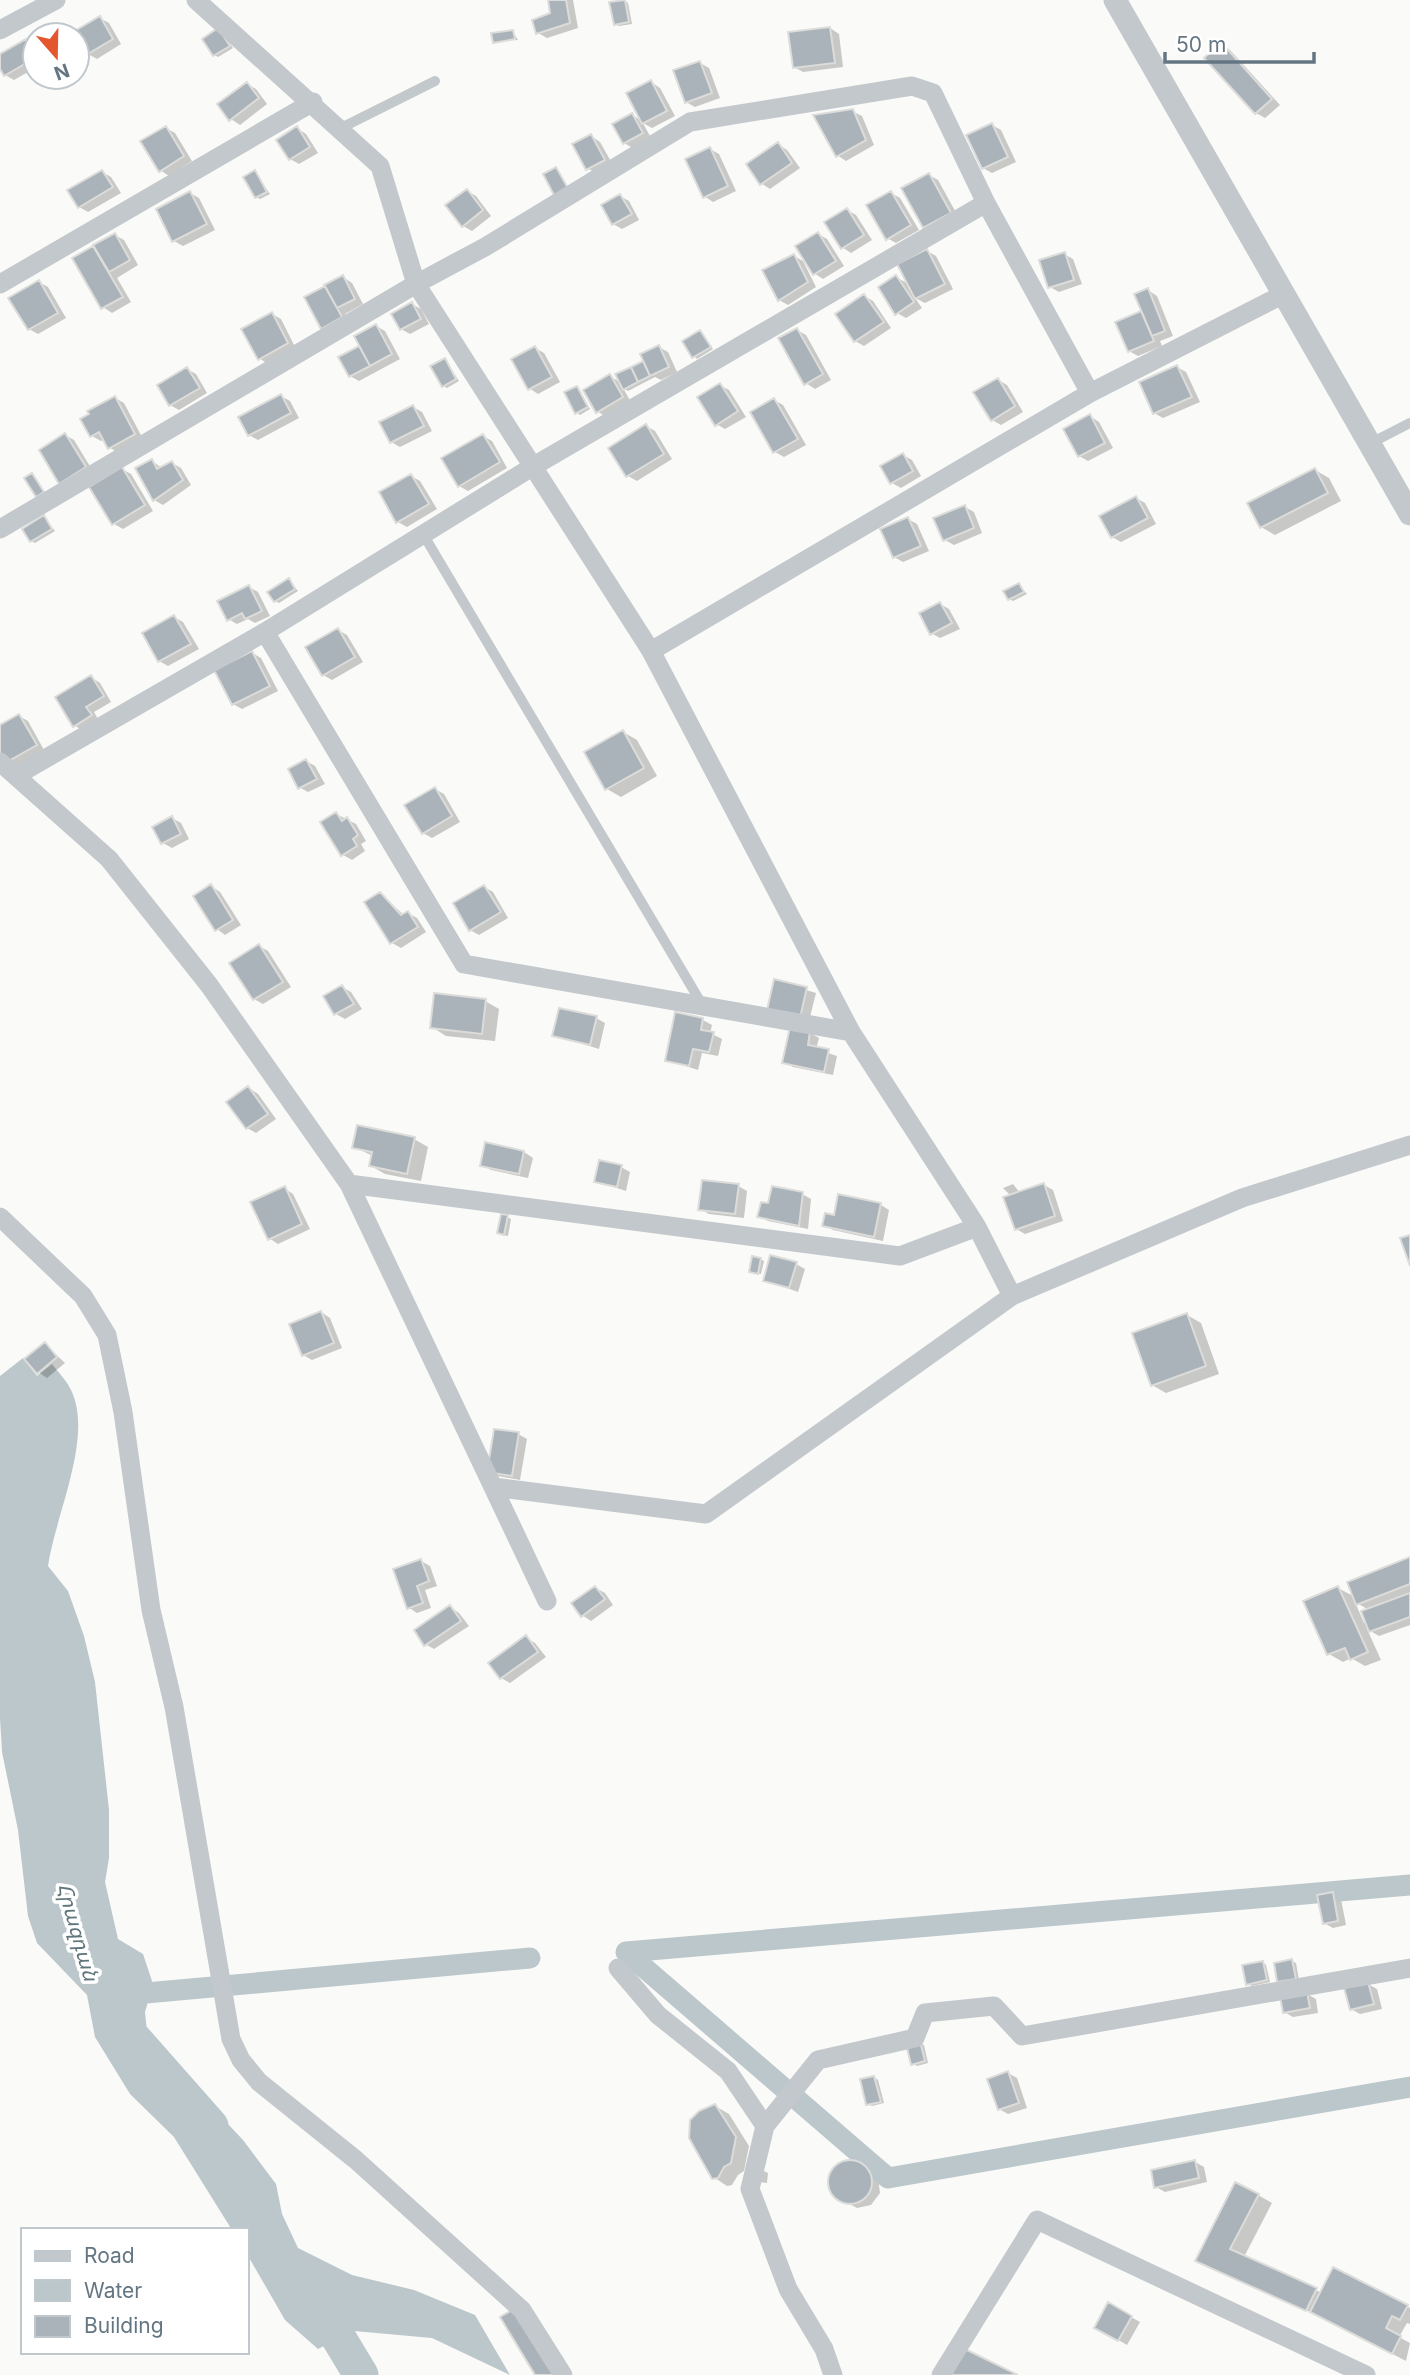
<svg xmlns="http://www.w3.org/2000/svg" width="1410" height="2375" font-family="Inter,'Noto Sans Armenian',sans-serif">
  <style>
    .water { fill: #bbc7cb }
    .shadow { fill: #0003; fill-rule: evenodd }
    .lines { fill: none; stroke-linecap: round; stroke-linejoin: round }
    .canal { stroke: #bbc7cb; stroke-width: 21 }
    .river { stroke: #bbc7cb; stroke-width: 35 }
    .building { fill: #aab3b9; stroke: #dcdcda; stroke-width: 2 }
    .service { stroke: #c3c8cc; stroke-width: 10 }
    .minor { stroke: #c3c8cc; stroke-width: 19 }
    .tertiary { stroke: #c3c8cc; stroke-width: 23 }
    .labels { text-anchor: middle; dominant-baseline: central; stroke-width: 7; stroke-linejoin: round; paint-order: stroke }
    .water-label { font-size: 21px; font-style: italic; fill: #60757c; stroke: #fff }
  </style>
  <rect width="100%" height="100%" fill="#fafaf8"/>
  <path class="water" d="M23,1358L37,1376L52,1364C58,1372 67,1381 71,1390C94,1437 55,1516 48,1566L68,1591L84,1636L95,1682L109,1810V1858L105,1882L118,1939L143,1954L153,1984L145,2012L148,2042L167,2083L211,2106L243,2140L276,2184L282,2214L298,2248L352,2275L414,2290L475,2315L510,2375L432,2338L354,2331L318,2349L285,2320L247,2254V2230H232L174,2137L130,2094L95,2037L87,1995L37,1943L28,1916L18,1830L2,1752L0,1718V1376Z"/>
  <path class="shadow" d="M550,0H573L578,28L547,38L538,33L552,15Z
    M625,1L628,3L632,24L619,26L615,24Z
    M100,18L109,23L121,44L97,59L88,54Z
    M830,28L839,34L843,67L803,72L794,67Z
    M222,32L233,48L218,57L214,55Z
    M513,32L518,40L494,41Z
    M26,41L35,46V68L14,80L5,75L0,66V56Z
    M1221,45L1230,50L1280,105L1265,118L1256,113L1207,58Z
    M700,63L709,68L720,98L695,107L686,102Z
    M651,82L660,88L675,116L652,128L643,123L651,138L633,148L624,143L632,115L642,121Z
    M247,84L256,89L267,104L240,125L231,119Z
    M852,111L862,116L874,145L846,161L837,155Z
    M992,125L1001,130L1016,162L992,173L983,168Z
    M166,128L175,133L192,161L169,176L160,170Z
    M297,128L306,134L318,153L299,164L290,159Z
    M591,136L600,142L613,165L596,173L587,168Z
    M778,144L787,150L800,168L770,189L761,183Z
    M710,149L719,154L736,191L713,202L704,196Z
    M102,172L111,177L121,193L88,212L79,207Z
    M255,172L270,194L260,199L256,197Z
    M929,175L938,180L959,218L933,232L924,227Z
    M467,191L476,196L491,216L472,231L463,226Z
    M190,193L199,198L215,230L183,246L174,241Z
    M891,193L900,198L919,230L896,243L887,238Z
    M620,196L629,201L639,220L622,229L613,224Z
    M847,210L856,215L872,240L851,253L842,247Z
    M818,234L827,239L844,266L823,279L814,273Z
    M115,235L124,240L138,265L117,278L131,302L112,313L103,307L74,258Z
    M927,251L936,256L953,289L925,303L915,298L922,308L906,318L897,313L896,277L910,285Z
    M1064,254L1073,259L1082,284L1059,292L1050,287Z
    M794,256L803,261L816,287L788,305L779,300Z
    M343,277L352,283L363,304L345,314L350,323L332,333Z
    M39,282L48,287L66,318L38,334L29,329Z
    M1148,290L1157,296L1173,336L1160,341L1162,346L1138,356L1129,351L1117,323L1144,312Z
    M864,296L873,301L891,328L864,346L855,341Z
    M412,304L421,309L429,324L410,334L401,329Z
    M272,314L281,319L296,349L268,364L259,358Z
    M376,326L385,331L400,359L359,381L350,376L340,358L362,346Z
    M797,330L806,335L831,380L815,389L806,383Z
    M700,332L713,349L697,359L694,356Z
    M659,347L668,352L677,372L661,380L655,377L628,391L623,388L631,402L606,417L597,411L610,376L621,383L642,363L647,365Z
    M535,348L544,353L560,382L538,394L529,388Z
    M445,360L459,381L447,388L443,386Z
    M1177,367L1186,372L1200,402L1163,418L1154,413Z
    M187,369L196,374L207,393L179,410L170,405Z
    M998,380L1007,385L1023,412L1001,425L992,420Z
    M720,385L729,390L746,417L725,429L716,424Z
    M577,388L590,409L580,415L576,412Z
    M281,396L290,401L299,418L258,440L249,435Z
    M115,398L124,403L143,439L118,453L109,447L105,439L101,441L92,436Z
    M774,400L783,405L806,445L784,457L775,452Z
    M413,407L422,412L432,431L400,447L391,442Z
    M1090,416L1099,422L1113,448L1088,461L1079,456Z
    M646,426L655,431L672,459L637,481L628,476L610,448Z
    M65,435L74,440L94,473L70,488Z
    M483,436L492,441L507,468L468,491L459,486Z
    M903,455L912,460L921,476L901,488L892,483Z
    M152,461L162,468L172,463L181,468L191,485L163,505L154,500Z
    M122,469L131,474L153,511L123,529L114,524L91,487Z
    M1315,470L1329,478L1341,501L1275,535L1261,527Z
    M411,476L420,481L437,509L407,527L398,522Z
    M1136,498L1145,503L1156,524L1121,542L1112,537Z
    M965,507L974,512L982,533L954,545L945,540Z
    M44,517L55,531L35,543L31,541Z
    M908,519L917,524L929,551L903,562L894,557Z
    M289,580L298,591L279,603L275,601Z
    M1019,585L1027,594L1013,601L1009,599Z
    M249,587L258,592L270,616L255,623L248,619L237,624L228,619Z
    M940,604L949,609L960,629L940,638L931,633Z
    M174,617L183,622L199,649L168,666L159,661Z
    M338,630L347,635L363,662L332,680L323,675Z
    M252,653L261,658L278,691L242,709L233,704Z
    M91,677L100,683L111,702L94,712L99,721L83,731L74,725Z
    M19,716L28,721L44,750L15,767L0,751V727Z
    M623,732L637,740L657,776L621,797L607,789Z
    M306,761L315,766L325,784L308,792L299,787Z
    M435,789L444,794L460,822L432,838L423,833Z
    M336,814L356,824L366,841L361,844L365,851L352,860L343,855Z
    M172,818L181,823L189,839L172,848L163,843Z
    M211,886L220,892L241,925L225,935L217,929Z
    M484,887L493,892L508,918L479,935L470,930Z
    M380,894L404,915L408,913L417,918L426,932L401,948L392,943L366,902Z
    M259,946L268,951L291,987L263,1004L254,999Z
    M776,981L816,993L809,1021L778,1014Z
    M342,987L351,992L362,1009L345,1019L336,1014Z
    M485,1001L499,1009L495,1041L446,1036L432,1027Z
    M596,1018L605,1023L599,1049L554,1035Z
    M703,1020L712,1025L710,1033L722,1039L718,1056L702,1053L698,1070L667,1060Z
    M810,1033L819,1038L816,1049L837,1056L833,1075L793,1067L784,1062Z
    M249,1088L258,1094L276,1119L256,1133L247,1128Z
    M414,1139L428,1147L421,1181L385,1174L371,1166L373,1156L354,1147Z
    M524,1152L533,1158L528,1178L491,1170L482,1165Z
    M621,1167L630,1172L626,1191L596,1181Z
    M1013,1184L1020,1193L1044,1185L1053,1190L1063,1221L1025,1234L1016,1229L1011,1196L1003,1188Z
    M738,1186L747,1191L744,1218L709,1214L700,1209Z
    M284,1188L293,1194L310,1229L278,1244L269,1238Z
    M802,1194L811,1199L808,1229L768,1221L759,1216L769,1205Z
    M881,1205L889,1210L883,1241L833,1230L824,1225L835,1217Z
    M507,1217L511,1219L508,1236L503,1235Z
    M760,1259L764,1261L761,1274L754,1273Z
    M796,1264L805,1269L798,1292L765,1280Z
    M321,1312L330,1318L342,1348L312,1360L303,1355Z
    M1187,1315L1201,1323L1219,1374L1166,1393L1152,1385Z
    M45,1344L65,1363L47,1378L38,1372Z
    M518,1434L527,1439L520,1480L498,1476L489,1471Z
    M1410,1559V1625L1379,1636L1367,1629L1381,1660L1365,1666L1351,1658L1343,1662L1329,1654L1338,1588L1355,1597ZM1355,1602L1369,1610L1367,1622L1364,1623Z
    M421,1561L430,1566L437,1586L425,1590L431,1608L417,1613L408,1607Z
    M596,1588L605,1593L613,1605L591,1621L582,1615Z
    M450,1607L459,1613L469,1626L434,1649L425,1644Z
    M526,1638L535,1643L546,1657L510,1683L501,1678Z
    M1332,1894L1341,1899L1346,1925L1333,1928L1324,1923Z
    M1292,1961L1296,1963L1299,1980L1282,1983Z
    M1263,1962L1266,1965L1270,1982L1252,1986L1248,1984Z
    M1368,1984L1377,1989L1382,2009L1360,2014L1351,2009Z
    M1307,1994L1316,1999L1318,2013L1293,2017L1284,2012Z
    M920,2043L924,2045L928,2063L917,2066L913,2063Z
    M1008,2073L1017,2078L1027,2108L1008,2114L999,2109Z
    M874,2077L878,2080L884,2103L872,2106L868,2104Z
    M715,2106L729,2114L749,2146L744,2171L738,2175L732,2185L727,2186L709,2174Z
    M857,2162L878,2178L880,2193L871,2205L857,2208L840,2199L831,2188L832,2173L842,2163Z
    M1195,2162L1204,2167L1207,2182L1165,2192L1156,2187Z
    M764,2171L768,2173L767,2183L760,2182Z
    M1258,2195L1272,2203L1244,2257L1322,2293L1334,2269L1410,2308V2324L1407,2323L1399,2337L1410,2343L1406,2361L1321,2317L1198,2261Z
    M1109,2305L1140,2322L1127,2345L1096,2327Z"/>
  <g class="lines">
    <path class="canal" d="M626,1952L888,2178L1410,2087
      M626,1952L1410,1885
      M124,1995L530,1958"/>
    <path class="river" d="M128,2032L211,2126
      M314,2297L361,2375"/>
  </g>
  <path class="building" d="M548,0H566L570,23L536,34L532,20L550,13Z
    M625,0L629,22L614,25L609,2Z
    M100,16L113,39L86,55L73,32Z
    M830,27L835,63L793,68L788,32Z
    M218,28L230,46L213,56L202,39Z
    M513,30L515,39L493,43L491,33Z
    M26,39L35,58L4,76L0,69V54Z
    M1221,42L1272,99L1255,114L1204,58Z
    M700,61L712,93L685,103L673,70Z
    M651,80L667,111L642,124L626,93Z
    M247,82L259,98L229,121L217,104Z
    M853,109L866,140L836,157L813,115Z
    M632,113L643,133L623,144L612,124Z
    M992,123L1008,157L982,169L966,135Z
    M166,126L184,156L159,172L140,141Z
    M297,126L310,147L289,160L276,140Z
    M591,134L605,160L586,170L572,144Z
    M778,142L792,163L760,185L746,164Z
    M710,147L728,186L703,198L685,159Z
    M556,167L569,190L555,197L543,174Z
    M102,170L113,187L78,208L67,190Z
    M255,170L267,192L255,198L243,177Z
    M929,173L951,213L923,228L901,188Z
    M467,189L483,210L462,227L445,205Z
    M190,191L207,224L172,242L156,209Z
    M891,191L911,225L886,240L866,205Z
    M620,194L632,214L612,225L601,205Z
    M847,208L864,235L841,249L824,222Z
    M818,232L836,261L813,275L795,246Z
    M115,233L130,260L109,272L93,245Z
    M93,246L123,297L101,309L72,258Z
    M927,249L945,284L915,299L897,264Z
    M1065,252L1074,280L1048,288L1039,260Z
    M794,254L808,282L778,301L762,270Z
    M343,275L355,299L337,308L324,285Z
    M896,275L914,302L895,315L878,287Z
    M39,280L58,313L28,330L8,298Z
    M325,286L342,317L321,329L304,297Z
    M1148,288L1165,331L1152,336L1134,294Z
    M864,294L884,322L854,342L835,314Z
    M412,302L421,319L400,330L391,314Z
    M1141,311L1154,341L1128,352L1115,322Z
    M272,312L288,343L258,360L241,329Z
    M376,324L392,354L370,366L354,336Z
    M797,328L823,374L804,385L778,338Z
    M700,330L711,347L692,358L682,341Z
    M659,345L669,367L650,376L640,354Z
    M359,346L370,366L349,377L338,357Z
    M535,346L552,377L528,390L511,359Z
    M445,358L456,379L442,387L430,366Z
    M643,361L650,376L638,382L631,367Z
    M1177,365L1192,397L1153,414L1139,382Z
    M187,367L200,388L169,406L157,385Z
    M631,367L638,382L623,390L615,374Z
    M610,374L623,397L596,413L583,390Z
    M998,378L1015,406L991,421L973,392Z
    M720,383L738,411L715,426L697,397Z
    M577,386L588,407L575,414L564,392Z
    M281,394L291,413L248,436L238,417Z
    M115,396L135,434L108,449L99,432L90,437L80,419L89,414L87,411Z
    M774,398L798,439L773,453L750,412Z
    M413,405L424,426L390,443L379,422Z
    M1090,414L1105,443L1078,457L1063,429Z
    M646,424L664,454L626,477L608,448Z
    M65,433L86,467L59,484L39,450Z
    M483,434L500,462L458,487L441,458Z
    M903,453L913,471L890,484L880,466Z
    M152,459L157,469L172,461L183,480L153,501L135,468Z
    M122,467L145,505L112,525L89,487Z
    M1315,468L1328,493L1260,528L1247,503Z
    M32,473L44,492L36,497L24,478Z
    M411,474L429,504L396,523L379,492Z
    M1136,496L1148,518L1111,538L1099,516Z
    M965,505L974,528L943,541L933,518Z
    M44,515L52,529L30,542L22,529Z
    M908,517L921,546L893,558L880,529Z
    M289,578L295,589L274,602L267,592Z
    M1019,583L1024,592L1008,600L1003,591Z
    M249,585L262,611L245,619L242,613L227,621L217,601Z
    M940,602L952,623L930,635L919,613Z
    M174,615L191,644L158,662L142,633Z
    M338,628L355,657L322,676L305,647Z
    M252,651L270,686L232,705L214,670Z
    M91,675L104,696L86,707L92,715L73,727L55,697Z
    M19,714L37,745L5,763L0,754V725Z
    M623,730L644,768L605,790L584,752Z
    M306,759L317,779L298,789L288,769Z
    M435,787L452,816L422,834L404,805Z
    M336,812L342,821L347,817L358,835L353,839L357,846L341,856L320,822Z
    M172,816L181,834L161,844L152,827Z
    M211,884L233,920L215,931L193,896Z
    M484,885L501,912L469,931L453,903Z
    M380,892L401,915L408,911L418,927L390,944L364,902Z
    M259,944L283,982L253,1000L229,963Z
    M774,979L807,987L800,1018L767,1010Z
    M342,985L354,1004L334,1015L323,996Z
    M434,993L486,999L482,1034L430,1028Z
    M559,1008L597,1016L590,1045L552,1036Z
    M675,1012L703,1018L701,1030L714,1032L709,1052L693,1049L689,1066L665,1061Z
    M790,1027L810,1032L808,1045L829,1049L824,1072L782,1063Z
    M248,1086L268,1114L246,1129L226,1102Z
    M357,1125L415,1137L407,1174L369,1166L372,1152L352,1148Z
    M485,1142L524,1151L519,1174L480,1166Z
    M599,1160L622,1165L617,1187L594,1182Z
    M702,1180L739,1184L735,1214L698,1210Z
    M1044,1183L1055,1216L1015,1230L1003,1197Z
    M285,1186L302,1224L268,1240L250,1202Z
    M772,1186L803,1192L799,1226L757,1217L761,1202L768,1203Z
    M838,1194L881,1203L874,1237L822,1226L825,1213L834,1215Z
    M501,1214L508,1215L504,1235L497,1233Z
    M1410,1235V1266L1400,1238Z
    M770,1255L797,1262L789,1288L763,1281Z
    M752,1256L761,1258L758,1274L749,1272Z
    M321,1311L334,1343L302,1356L289,1324Z
    M1187,1313L1206,1366L1151,1386L1132,1333Z
    M45,1342L57,1357L37,1374L24,1359Z
    M494,1429L519,1432L512,1476L487,1472Z
    M1410,1557V1584L1356,1605L1347,1582Z
    M421,1559L429,1581L417,1586L423,1603L407,1609L393,1569Z
    M595,1586L605,1599L581,1617L571,1603Z
    M1338,1586L1368,1652L1350,1660L1345,1648L1327,1655L1303,1601Z
    M1410,1593V1617L1369,1632L1361,1611Z
    M450,1605L461,1621L424,1646L414,1630Z
    M526,1635L538,1652L500,1679L488,1663Z
    M1333,1892L1338,1921L1323,1924L1317,1895Z
    M1292,1959L1296,1979L1277,1982L1274,1963Z
    M1263,1961L1267,1980L1246,1985L1242,1965Z
    M1368,1982L1374,2004L1350,2010L1344,1988Z
    M1307,1992L1310,2008L1283,2013L1280,1997Z
    M920,2041L925,2061L911,2065L906,2044Z
    M1008,2071L1019,2103L998,2110L987,2079Z
    M874,2076L881,2102L866,2105L860,2079Z
    M715,2104L736,2137L731,2163L724,2167L718,2178L712,2179L689,2138L690,2120L699,2111Z
    M1195,2160L1199,2178L1154,2188L1151,2170Z
    M828 2182a22 22 0 1 1 44 0a22 22 0 1 1-44 0Z
    M1235,2182L1259,2194L1230,2249L1317,2288L1306,2311L1195,2261Z
    M1333,2267L1408,2305L1400,2320L1392,2316L1386,2328L1401,2336L1392,2354L1310,2312Z
    M1108,2302L1132,2316L1118,2341L1094,2328Z
    M517,2307L559,2375H535L500,2317Z
    M965,2349L1018,2375H951Z"/>
  <g class="lines">
    <path class="service" d="M341,128L435,81
      M1369,444L1410,423
      M423,534L703,1006"/>
    <path class="minor" d="M196,0L380,166L416,284L651,651L851,1032L977,1227L1012,1296L1242,1198L1410,1145
      M0,30L56,0
      M0,284L313,102
      M0,529L416,284L485,247L690,122L912,86L933,93L986,203
      M265,632L464,964L851,1032
      M651,651L1090,393
      M0,762L109,859L209,985L349,1184L900,1256L977,1227
      M17,775L265,632L532,467L986,203L1090,393L1282,295
      M349,1184L493,1487L706,1514L1012,1296
      M0,1217L83,1296L107,1335L123,1412L151,1610L174,1707L231,2039L241,2060L259,2082L356,2160L522,2310L563,2375
      M493,1487L547,1601
      M618,1968L658,2015L728,2071L765,2126L750,2189L788,2289L824,2349L833,2375
      M765,2126L818,2060L915,2038L925,2013L994,2006L1022,2036L1410,1968
      M941,2375L1037,2220L1366,2375"/>
    <path class="tertiary" d="M1115,0L1410,514"/>
  </g>
  <g class="labels">
    <g class="water-label">
      <text transform="translate(78 1932) rotate(74)">Հրազդան</text>
    </g>
  </g>
  <rect x="21" y="2228" width="228" height="126" fill="#ffffff" stroke="#c1c8cd" stroke-width="2"/>
  <rect x="35" y="2251" width="35" height="10" fill="#c3c8cc" stroke="#c1c8cd" stroke-width="2"/>
  <text x="84" y="2263" font-size="21" fill="#657683">Road</text>
  <rect x="35" y="2280" width="35" height="21" fill="#bbc7cb" stroke="#c1c8cd" stroke-width="2"/>
  <text x="84" y="2298" font-size="21" fill="#657683">Water</text>
  <rect x="35" y="2316" width="35" height="21" fill="#aab3b9" stroke="#c1c8cd" stroke-width="2"/>
  <text x="84" y="2333" font-size="21" fill="#657683">Building</text>
  <g transform="translate(56 56) rotate(160)"><circle r="33" fill="#ffffff" stroke="#c1c8cd" stroke-width="2"/>
  <path d="M0-5L12 26L0 18L-12 26Z" fill="#e4572e"/>
  <text y="-10" font-size="19" font-weight="bold" text-anchor="middle" fill="#657683">N</text>
  </g>
  <path d="M1165 52v10h149v-10" fill="none" stroke="#657683" stroke-width="3.5"/>
  <text x="1176" y="52" font-size="21" fill="#657683" stroke="#ffffff" stroke-width="5" paint-order="stroke">50 m</text>
</svg>
